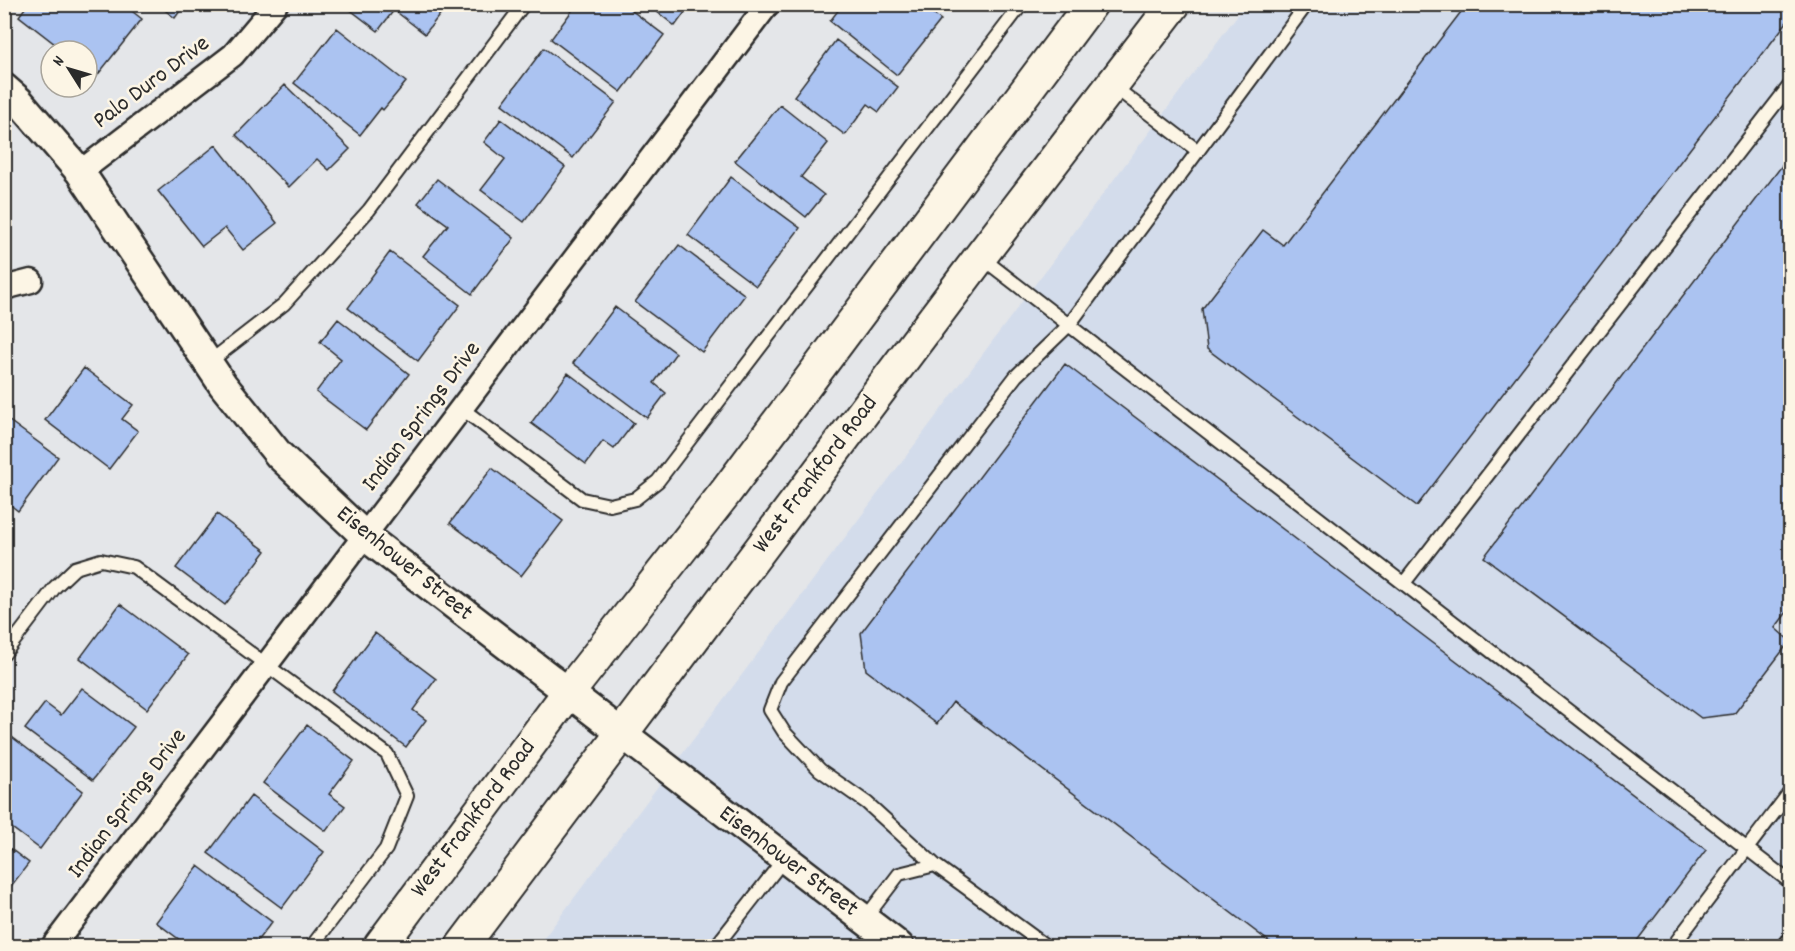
<svg xmlns="http://www.w3.org/2000/svg" width="1795" height="951" font-family="Dekko,sans-serif">
  <style>
    .built { fill: #d3dceb }
    .building { fill: #abc3f1; stroke: #2b2b2b; stroke-width: 1.5 }
    .lines { fill: none; stroke-linecap: round; stroke-linejoin: round }
    .service-casing { stroke: #2b2b2b; stroke-width: 16 }
    .minor-casing { stroke: #2b2b2b; stroke-width: 27 }
    .tertiary-casing { stroke: #2b2b2b; stroke-width: 33 }
    .secondary-casing { stroke: #2b2b2b; stroke-width: 36 }
    .service { stroke: #fcf5e5; stroke-width: 12 }
    .minor { stroke: #fcf5e5; stroke-width: 22 }
    .tertiary { stroke: #fcf5e5; stroke-width: 28 }
    .secondary { stroke: #fcf5e5; stroke-width: 32 }
    .labels { text-anchor: middle; dominant-baseline: central; stroke-width: 5; stroke-linejoin: round; paint-order: stroke }
    .street-label { font-size: 24px; fill: #2b2b2b; stroke: #fcf5e5 }
  </style>
  <rect width="100%" height="100%" fill="#e4e6e9"/>
  <filter id="ink" filterUnits="userSpaceOnUse"><feTurbulence type="fractalNoise" baseFrequency=".0167" numOctaves="2"/><feDisplacementMap in="SourceGraphic" scale="12" xChannelSelector="R" yChannelSelector="G"/><feConvolveMatrix kernelMatrix="1 2 1 2 8 2 1 2 1" color-interpolation-filters="sRGB"/></filter>
  <g filter="url(#ink)">
    <path class="built" d="M1245,5H1790V946H538Z"/>
    <path class="building" d="M28,4H123L142,19L96,77L87,69V51H64L19,16Z
      M157,4H185L175,18Z
      M351,4H448L425,34L394,10L378,31L348,8Z
      M577,4H623L664,35L621,92L551,39Z
      M647,4H691L675,26Z
      M843,4H921L941,20L897,75L830,21Z
      M1467,4H1790V18L1417,506L1207,349L1202,309L1263,230L1283,245Z
      M337,28L406,82L383,110L381,108L360,135L294,83Z
      M836,40L898,87L879,112L868,104L845,135L794,96Z
      M544,48L616,102L573,158L502,104Z
      M285,85L350,149L329,170L317,159L289,187L236,135Z
      M780,105L828,143L801,177L824,195L806,217L735,161Z
      M501,119L565,167L524,222L481,190L505,159L484,142Z
      M216,145L277,223L243,250L225,228L202,246L158,191Z
      M1790,155V608L1775,628L1790,641L1734,714L1701,718L1484,557Z
      M731,177L800,228L756,286L688,235Z
      M437,179L514,238L472,294L423,256L448,225L418,203Z
      M679,245L745,295L702,352L635,302Z
      M390,252L460,305L418,361L348,308Z
      M615,307L676,353L654,383L666,393L647,418L573,363Z
      M338,319L409,374L366,430L316,392L341,359L320,342Z
      M1065,364L1706,850L1633,946H1275L953,702L937,724L866,670L861,633Z
      M84,368L133,405L122,419L138,431L109,469L45,420Z
      M568,373L634,423L614,449L603,441L586,464L531,423Z
      M4,417L58,457L18,511L4,500Z
      M492,468L563,521L521,576L450,523Z
      M217,514L266,551L225,605L176,568Z
      M120,604L188,655L147,709L80,658Z
      M375,633L436,679L413,710L426,720L406,747L332,691Z
      M82,688L134,727L93,780L25,729L45,703L61,715Z
      M307,725L354,761L329,794L345,806L326,831L263,783Z
      M8,734L83,791L40,849L4,822V739Z
      M251,796L324,852L282,908L208,853Z
      M4,844L29,863L4,895Z
      M198,866L272,922L253,946H188L156,922Z"/>
    <g class="lines">
      <g class="service-casing">
        <path id="service" d="M1113,86L1198,151
          M982,258L1790,882
          M208,363L284,304L369,210L524,4
          M461,408L582,499L610,505L635,499L658,481L1022,4
          M1404,583L1790,85
          M4,654L55,587L75,568L101,560L134,567L387,754L407,796L386,849L312,946
          M935,865L867,803L820,770L784,732L770,710L781,682L1016,376L1069,325L1307,4
          M864,920L899,874L935,865L1046,946
          M716,946L784,859
          M1673,946L1790,792"/>
      </g>
      <g class="minor-casing">
        <path id="minor" d="M80,172L233,55L276,4
          M4,288L31,281
          M53,946C293,634 529,318 768,4
          M1790,946V945"/>
      </g>
      <g class="tertiary-casing">
        <path id="tertiary" d="M4,88L19,101L80,172L223,385L279,455L366,537L899,946"/>
      </g>
      <g class="secondary-casing">
        <path id="secondary" d="M380,946L568,693L725,493L1091,4
          M462,946L980,257L1174,4"/>
      </g>
      <use href="#service" class="service"/>
      <use href="#minor" class="minor"/>
      <use href="#tertiary" class="tertiary"/>
      <use href="#secondary" class="secondary"/>
    </g>
  </g>
  <g class="labels">
    <g class="street-label">
      <text transform="translate(152 83) rotate(-37)">Palo Duro Drive</text>
      <text transform="translate(422 417) rotate(-53)">Indian Springs Drive</text>
      <text transform="translate(816 475) rotate(-53)">West Frankford Road</text>
      <text transform="translate(404 564) rotate(39)">Eisenhower Street</text>
      <text transform="translate(128 804) rotate(-53)">Indian Springs Drive</text>
      <text transform="translate(474 819) rotate(-53)">West Frankford Road</text>
      <text transform="translate(788 862) rotate(37)">Eisenhower Street</text>
    </g>
  </g>
  <rect width="1795" height="951" fill="none" stroke="#fcf5e5" stroke-width="24"/>
  <rect x="12" y="12" width="1771" height="927" fill="none" stroke="#2b2b2b" stroke-width="2" filter="url(#ink)"/>
  <g transform="translate(69 69) rotate(307)"><circle r="28" fill="#fcf5e5" stroke="#a8a49b" stroke-width="1.5"/>
  <path d="M0-4.5L10 22L0 15L-10 22Z" fill="#2b2b2b"/>
  <text y="-9" font-size="16" font-weight="bold" text-anchor="middle" fill="#2b2b2b">N</text>
  </g>
</svg>
